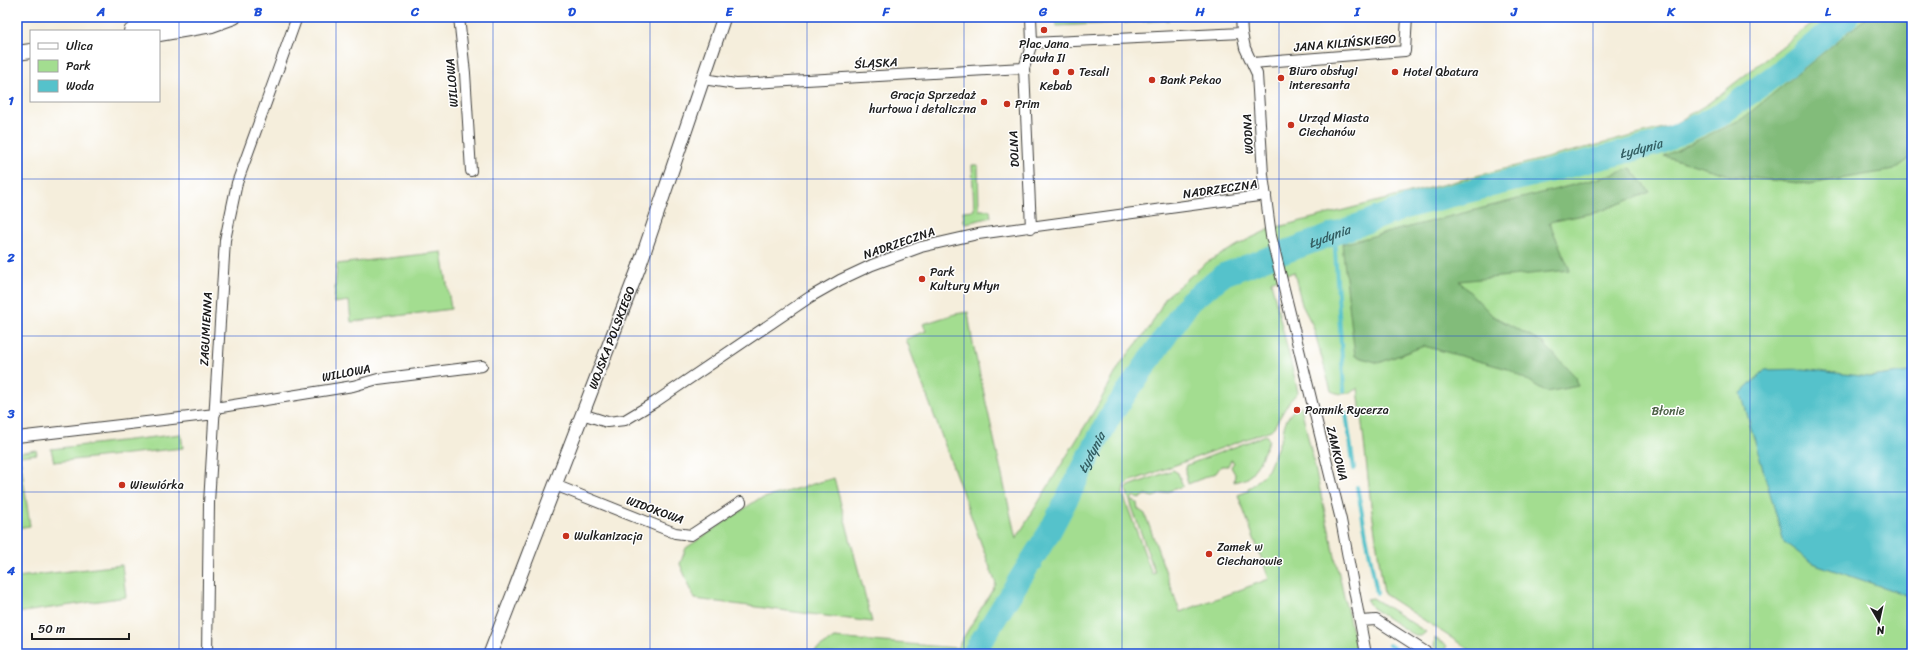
<svg xmlns="http://www.w3.org/2000/svg" width="1929" height="671" font-family="Sriracha,sans-serif">
  <style>
    .green { fill: #a3dd90; stroke: #607c56 }
    .forest { fill: #82bc7a; stroke: #4f6c4b }
    .water { fill: #55c2cb; stroke: #386f74 }
    .lines { fill: none; stroke-linecap: round; stroke-linejoin: round }
    .stream { stroke: #55c2cb; stroke-width: 4 }
    .river { stroke: #55c2cb; stroke-width: 23 }
    .minor-casing { stroke: #3d3c39; stroke-width: 12 }
    .tertiary-casing { stroke: #3d3c39; stroke-width: 15 }
    .secondary-casing { stroke: #3d3c39; stroke-width: 16 }
    .minor { stroke: #fff; stroke-width: 10 }
    .tertiary { stroke: #fff; stroke-width: 13 }
    .secondary { stroke: #fff; stroke-width: 14 }
    .grid { fill: none; stroke: #1d4ed8; stroke-width: 1; stroke-opacity: 0.55 }
    .poi-dot { fill: #c8321e; stroke: #fff; stroke-width: 1.5 }
    .labels { text-anchor: middle; dominant-baseline: central; stroke-width: 3; stroke-linejoin: round; paint-order: stroke }
    .street-label { font-size: 12px; fill: #1c1c1c; stroke: #fff }
    .poi-label { font-size: 12px; fill: #1c1c1c; stroke: #fff; text-anchor: start }
    .park-label { font-size: 12px; fill: #4b6045; stroke: #fff }
    .water-label { font-size: 13px; font-style: italic; fill: #335e62; stroke: #fff }
    .neatline { fill: none; stroke: #1d4ed8; stroke-width: 1.5 }
    .grid-label { font-size: 13px; text-anchor: middle; font-weight: bold; fill: #1d4ed8 }
  </style>
  <rect width="100%" height="100%" fill="#fff"/>
  <filter id="ink" filterUnits="userSpaceOnUse"><feTurbulence type="fractalNoise" baseFrequency=".025" numOctaves="2"/><feDisplacementMap in="SourceGraphic" scale="8" xChannelSelector="R" yChannelSelector="G"/><feConvolveMatrix kernelMatrix="1 2 1 2 8 2 1 2 1" color-interpolation-filters="sRGB"/></filter>
  <filter id="wash" filterUnits="userSpaceOnUse"><feTurbulence type="fractalNoise" baseFrequency=".012" numOctaves="4" result="noise"/><feDisplacementMap in="SourceGraphic" scale="16" xChannelSelector="R" yChannelSelector="G"/><feGaussianBlur stdDeviation="0.9" result="paint"/><feColorMatrix in="noise" values="0 0 0 0 0 0 0 0 0 0 0 0 0 0 0 0 0 1.4 0 .05"/><feComposite in="paint" operator="in"/></filter>
  <g filter="url(#wash)">
    <rect width="100%" height="100%" fill="#f5eedc"/>
    <path class="green" d="M1108,17L1109,19L1117,17V23L1056,26L1055,20L1060,19V21L1069,19V20L1078,19L1079,20Z
      M1123,17H1169V20L1123,23Z
      M1820,17H1912V654H1476L1384,594L1371,505L1358,388C1349,394 1342,396 1331,391L1313,326L1302,305L1294,272L1271,281L1298,392L1289,402L1274,427L1271,430L1129,482L1124,486L1123,494L1152,574L1155,573L1126,490L1129,486L1173,470L1178,473L1183,486L1153,497L1146,495L1139,499L1134,496L1131,500L1137,503L1138,509L1145,514L1180,612L1269,579L1238,495L1248,491V488L1252,486L1268,470L1283,434C1284,422 1289,411 1301,406L1357,654H810L834,638L957,648L996,584L906,339L926,331L923,324L955,314L968,312L972,339L1016,539L1099,403L1121,363L1150,327L1166,297L1206,263L1247,240L1270,229L1671,126L1709,103Z
      M972,165H978L979,210H990L991,217L964,224L963,211L974,210Z
      M442,252L451,309L351,322L349,301L334,303L337,264Z
      M181,434L183,448L54,462L51,449Z
      M1266,435L1269,440L1259,463L1248,478L1234,482L1235,474L1231,467L1234,462L1231,460L1228,466H1221L1216,473L1188,484L1185,472L1187,465Z
      M36,450L37,454L20,456L30,526L17,528V453Z
      M834,478L872,622L695,599L680,564L686,548L757,500Z
      M122,565L126,597L17,613V577Z
      M1373,598L1426,632L1421,636H1415L1372,608L1366,599Z
      M1435,638L1447,646L1443,652H1440L1434,647Z"/>
    <path class="forest" d="M1867,17H1912V157L1894,170L1809,184L1732,176L1664,156L1742,119Z
      M1631,168L1650,192L1598,212L1549,222L1570,270L1459,281L1493,316L1542,342L1576,377L1578,386L1547,392L1508,369L1424,346L1379,363L1355,356L1342,244L1612,175Z"/>
    <path class="water" d="M1804,369L1868,377L1908,372L1912,369V597L1812,563L1784,542L1741,393L1765,370Z"/>
    <g class="lines">
      <path class="stream" d="M1334,233L1344,391
        M1346,413L1354,469
        M1357,487L1377,593
        M1389,645L1403,654"/>
      <path class="river" id="s1" d="M973,654L1050,531L1109,418L1190,301L1225,274L1410,206L1657,144L1720,115L1785,68L1847,17"/>
    </g>
  </g>
  <g filter="url(#ink)">
    <g class="lines">
      <g class="minor-casing">
        <path id="minor" d="M459,17L465,73L471,171
          M1031,17L1032,43L1242,33L1241,17
          M1242,33L1245,48L1257,74L1263,175L1271,236L1341,520L1366,654
          M1253,63L1405,51L1407,17
          M1024,68L1031,228
          M703,79L736,84L1024,68L1032,43
          M215,408L353,386L378,379L482,366
          M582,414L607,422L625,420L655,402L810,297L840,280L872,265L921,247L978,234L1266,195
          M17,437L215,414
          M555,485L675,533L691,535L741,502
          M1361,621L1376,620L1429,654
          M207,654L209,503L225,240L237,183L297,17"/>
      </g>
      <g class="tertiary-casing">
        <g id="tertiary">
          <path id="s2" d="M490,654L639,267L724,17"/>
        </g>
      </g>
      <g class="secondary-casing">
        <path id="secondary" d="M131,31L138,28L194,17
          M159,34L212,25L234,17
          M17,53L31,51"/>
      </g>
      <use href="#minor" class="minor"/>
      <use href="#tertiary" class="tertiary"/>
      <use href="#secondary" class="secondary"/>
    </g>
  </g>
  <path class="grid" d="M179,17V654M336,17V654M493,17V654M650,17V654M807,17V654M964,17V654M1122,17V654M1279,17V654M1436,17V654M1593,17V654M1750,17V654M17,179H1912M17,336H1912M17,492H1912"/>
  <g class="poi-dot">
    <circle cx="1044" cy="30" r="4"/>
    <circle cx="1056" cy="72" r="4"/>
    <circle cx="1071" cy="72" r="4"/>
    <circle cx="1395" cy="72" r="4"/>
    <circle cx="1281" cy="78" r="4"/>
    <circle cx="1152" cy="80" r="4"/>
    <circle cx="984" cy="102" r="4"/>
    <circle cx="1007" cy="104" r="4"/>
    <circle cx="1291" cy="125" r="4"/>
    <circle cx="922" cy="279" r="4"/>
    <circle cx="1297" cy="410" r="4"/>
    <circle cx="122" cy="485" r="4"/>
    <circle cx="566" cy="536" r="4"/>
    <circle cx="1209" cy="554" r="4"/>
  </g>
  <g class="labels">
    <g class="street-label">
      <text transform="translate(1345 43) rotate(-5)">JANA KILIŃSKIEGO</text>
      <text transform="translate(876 63) rotate(-3)">ŚLĄSKA</text>
      <text transform="translate(452 83) rotate(-95)">WILLOWA</text>
      <text transform="translate(1248 134) rotate(-93)">WODNA</text>
      <text transform="translate(1014 149) rotate(-93)">DOLNA</text>
      <text transform="translate(1220 189) rotate(-8)">NADRZECZNA</text>
      <text transform="translate(899 243) rotate(-19)">NADRZECZNA</text>
      <text transform="translate(206 329) rotate(-87)">ZAGUMIENNA</text>
      <text stroke="none"><textPath href="#s2" startOffset="339">WOJSKA POLSKIEGO</textPath></text>
      <text transform="translate(346 373) rotate(-11)">WILLOWA</text>
      <text transform="translate(1337 453) rotate(76)">ZAMKOWA</text>
      <text transform="translate(655 510) rotate(20)">WIDOKOWA</text>
    </g>
    <g class="poi-label">
      <text x="1044" y="44" text-anchor="middle">Plac Jana<tspan x="1044" dy="14">Pawła II</tspan></text>
      <text x="1289" y="71">Biuro obsługi<tspan x="1289" dy="14">interesanta</tspan></text>
      <text x="1079" y="72">Tesali</text>
      <text x="1403" y="72">Hotel Qbatura</text>
      <text x="1160" y="80">Bank Pekao</text>
      <text x="1056" y="86" text-anchor="middle">Kebab</text>
      <text x="976" y="95" text-anchor="end">Gracja Sprzedaż<tspan x="976" dy="14">hurtowa i detaliczna</tspan></text>
      <text x="1015" y="104">Prim</text>
      <text x="1299" y="118">Urząd Miasta<tspan x="1299" dy="14">Ciechanów</tspan></text>
      <text x="930" y="272">Park<tspan x="930" dy="14">Kultury Młyn</tspan></text>
      <text x="1305" y="410">Pomnik Rycerza</text>
      <text x="130" y="485">Wiewiórka</text>
      <text x="574" y="536">Wulkanizacja</text>
      <text x="1217" y="547">Zamek w<tspan x="1217" dy="14">Ciechanowie</tspan></text>
    </g>
    <g class="park-label">
      <text x="1668" y="411">Błonie</text>
    </g>
    <g class="water-label">
      <text stroke="none"><textPath href="#s1" startOffset="894">Łydynia</textPath></text>
      <text stroke="none"><textPath href="#s1" startOffset="570">Łydynia</textPath></text>
      <text stroke="none"><textPath href="#s1" startOffset="234">Łydynia</textPath></text>
    </g>
  </g>
  <rect width="1929" height="671" fill="none" stroke="#fff" stroke-width="44"/>
  <rect x="30" y="30" width="130" height="72" fill="#ffffff" stroke="#a4a4a4"/>
  <rect x="38" y="43" width="20" height="6" fill="#ffffff" stroke="#a4a4a4"/>
  <text x="66" y="50" font-size="12" fill="#1c1c1c">Ulica</text>
  <rect x="38" y="60" width="20" height="12" fill="#a3dd90" stroke="#a4a4a4"/>
  <text x="66" y="70" font-size="12" fill="#1c1c1c">Park</text>
  <rect x="38" y="80" width="20" height="12" fill="#55c2cb" stroke="#a4a4a4"/>
  <text x="66" y="90" font-size="12" fill="#1c1c1c">Woda</text>
  <g transform="translate(1879 621) rotate(171)" stroke="#ffffff" stroke-width="3" paint-order="stroke">
  <path d="M0-3L7 15L0 10L-7 15Z" fill="#1c1c1c"/>
  <text y="-6" font-size="11" font-weight="bold" text-anchor="middle" fill="#1c1c1c">N</text>
  </g>
  <path d="M32 633v6h97v-6" fill="none" stroke="#1c1c1c" stroke-width="2"/>
  <text x="38" y="633" font-size="12" fill="#1c1c1c" stroke="#ffffff" stroke-width="3" paint-order="stroke">50 m</text>
  <rect x="22" y="22" width="1885" height="627" class="neatline"/>
  <g class="grid-label">
    <text x="101" y="16">A</text>
    <text x="258" y="16">B</text>
    <text x="415" y="16">C</text>
    <text x="572" y="16">D</text>
    <text x="729" y="16">E</text>
    <text x="886" y="16">F</text>
    <text x="1043" y="16">G</text>
    <text x="1200" y="16">H</text>
    <text x="1357" y="16">I</text>
    <text x="1514" y="16">J</text>
    <text x="1671" y="16">K</text>
    <text x="1828" y="16">L</text>
    <text x="11" y="105">1</text>
    <text x="11" y="262">2</text>
    <text x="11" y="418">3</text>
    <text x="11" y="575">4</text>
  </g>
</svg>
